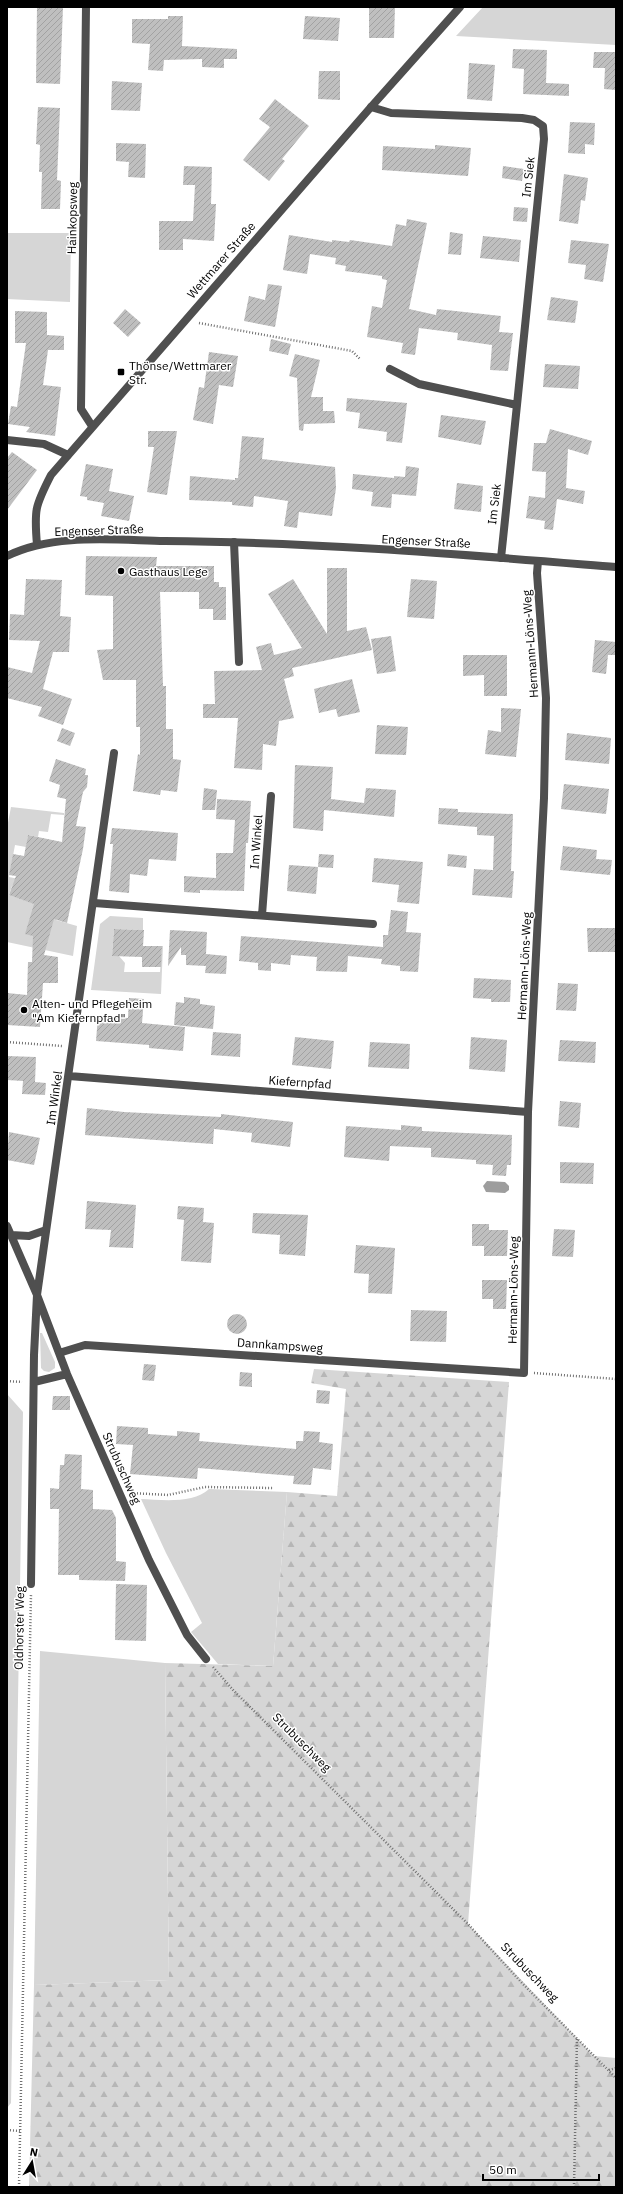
<svg xmlns="http://www.w3.org/2000/svg" width="623" height="2194" font-family="'IBM Plex Sans',sans-serif">
  <style>
    .green { fill: #d6d6d6 }
    .forest { fill: url(#forest-firs) }
    .water { fill: #9d9d9d }
    .building { fill: url(#building-hatch) }
    .lines { fill: none; stroke-linecap: round; stroke-linejoin: round }
    .path { stroke: #717171; stroke-width: 2.5; stroke-dasharray: 1 2; stroke-linecap: butt }
    .service { stroke: #4f4f4f; stroke-width: 8 }
    .minor { stroke: #4f4f4f; stroke-width: 8 }
    .tertiary { stroke: #4f4f4f; stroke-width: 8 }
    .poi-dot { fill: #000; stroke: #fff; stroke-width: 1.5 }
    .labels { text-anchor: middle; dominant-baseline: central; stroke-width: 3; stroke-linejoin: round; paint-order: stroke }
    .street-label { font-size: 12px; fill: #000; stroke: #fff }
    .poi-label { font-size: 12px; fill: #000; stroke: #fff; text-anchor: start }
  </style>
  <defs>
    <pattern id="forest-firs" width="22" height="20" patternUnits="userSpaceOnUse"><rect width="22" height="20" fill="#d6d6d6"/><path d="M5 1l3.5 6h-7zM16 11l3.5 6h-7z" fill="#b6b6b6"/></pattern>
    <pattern id="building-hatch" width="6" height="6" patternUnits="userSpaceOnUse"><rect width="6" height="6" fill="#bfbfbf"/><path d="M-1 1l2-2M0 6l6-6M5 7l2-2" fill="none" stroke="#a2a2a2"/></pattern>
  </defs>
  <rect width="100%" height="100%" fill="#fff"/>
  <path class="green" d="M483,7H616V45L456,36Z
    M7,233H71L70,302L7,299Z
    M11,807L64,813V815L51,814L48,832L39,831L38,837L28,835L26,847L15,845L9,877L19,879L12,886L9,895L59,912L56,920L77,926L73,956L7,942V828Z
    M110,916L143,918V930L114,929L112,956H119L125,963L124,972H160L162,946H163L161,994L91,990L100,924Z
    M40,1333H42L55,1362V1368L49,1372L44,1371L41,1368Z
    M7,1394L23,1412L11,2103L7,2108Z
    M209,1489L287,1492L273,1666L218,1664L191,1632L202,1623L166,1553L141,1499C161,1500 194,1504 209,1489Z
    M40,1651L165,1663L169,1980L34,1985Z"/>
  <path class="forest" d="M314,1369L509,1382L468,1924L594,2056L616,2058V2187H29L34,1985L169,1980L165,1663L273,1666L287,1492L337,1496L346,1389L311,1383Z"/>
  <path class="water" d="M487,1181L505,1182L509,1186V1190L505,1193L486,1192L483,1186Z"/>
  <path class="building" d="M37,7H63L60,84L36,83Z
    M369,7H395L394,38H369Z
    M168,16H183L182,46L237,49V59H224V68L202,67V59L164,60L163,71L148,70L150,44L132,43V19H168Z
    M305,16L340,18L338,41L303,39Z
    M513,49L547,50L546,83L569,84V96L523,94L524,69L512,68Z
    M594,52H616V90L604,89L605,68H593Z
    M469,63L495,65L492,101L467,99Z
    M319,71H340V100L318,99Z
    M112,81L142,83L140,111L111,110Z
    M275,99L309,126L282,159L285,161L269,181L243,160L270,127L259,119Z
    M38,107L60,108L57,180L61,181L60,209H41L42,172H39L40,145L36,144Z
    M570,122L595,123L594,145L585,144V154L568,153Z
    M116,143L146,144L145,178L128,177L129,162L116,161Z
    M435,145L471,148L468,176L382,170L383,146L435,149Z
    M184,166L212,167L211,204H216L214,241L183,239V250H159V221H193L195,185H183Z
    M503,166L524,169L522,181L502,178Z
    M564,174L588,178L585,201L581,200L578,224L559,221Z
    M514,207L528,208L527,222L513,221Z
    M407,219L427,223L409,309L436,315L437,309L501,316L499,332L513,333L508,371L490,370L492,345L457,340L458,333L419,328L415,355L401,353L403,343L367,337L372,306L382,308L387,280L382,279V276L345,271L346,266L335,264L336,258L310,254L307,274L283,270L289,235L332,242V240L349,242L350,240L392,246L396,224L406,226Z
    M450,232L463,234L461,255L448,254Z
    M483,236L521,240L519,262L480,258Z
    M571,240L609,244L603,282L584,279L586,265L568,263Z
    M268,284L282,286L275,327L244,321L249,296L265,300Z
    M551,297L578,301L575,323L547,320Z
    M125,309L141,323L128,337L113,323Z
    M15,311L47,312V335L64,336V350H48L43,385L61,387L55,436L26,432L30,427L8,424L11,406L17,407L26,343H15Z
    M271,339L291,344L288,355L269,351Z
    M209,352L238,356L233,387L219,385L213,424L193,420L199,387L204,388Z
    M295,354L320,360L311,397H323V411H334L335,423L304,424L303,431L299,430L297,378L289,376Z
    M545,364L580,366L578,389L543,387Z
    M347,398L407,403L402,443L386,441L387,432L358,428L360,413L346,411Z
    M441,415L486,421L481,445L438,437Z
    M550,429L592,441L588,455L568,449L566,488L585,491L583,504L557,499L553,530L544,529L545,521L526,518L529,496L545,498L546,472L532,471L534,443H546Z
    M148,431H177L167,495L147,492L154,447H148Z
    M242,436L264,438L262,459L335,467L336,488L332,516L299,512L297,528L284,526L288,501L254,496L253,507L232,505V502L189,500L190,476L235,480V478H238Z
    M12,452L37,470L7,510V458Z
    M86,464L113,469L109,491L134,496L129,521L101,516L104,503L87,500V497L80,496Z
    M406,466L419,468L416,496L392,494L391,508L371,506L373,492L352,489L353,474L394,478V476L405,477Z
    M457,483L483,486L481,512L454,509Z
    M86,556L157,557L156,566H214V582H219V587H226V620H213V609H199V592H160L163,686H166V729H173V759L181,760L177,792L161,790L160,795L133,791L138,754L140,755V727H136V680H103L97,650L113,649V596L85,595Z
    M327,568H347V631L366,627L372,650L292,668L294,676L284,679L294,718L279,721L276,746L263,744L262,770L234,768L238,718H203V704H215L214,671L262,670L256,647L271,643L274,655L302,648L268,594L293,579L327,634Z
    M26,579L62,580L60,616L71,617L69,652H53L43,689L72,699L63,725L38,716L42,707L7,698V667L32,673L40,641L9,640L10,614L24,615Z
    M411,579L437,581L434,619L407,617Z
    M391,636L396,671L377,674L371,639Z
    M595,640L616,642V655H608L606,674L592,672Z
    M463,655H507V696H484V675L463,676Z
    M352,679L360,712L338,717L336,709L319,713L314,689Z
    M501,708L521,709L516,757L485,754L488,730L501,732Z
    M377,725L408,727L406,755L375,754Z
    M62,728L75,733L70,746L57,741Z
    M567,733L611,738L609,764L565,760Z
    M56,759L86,769L85,775H88L87,787L83,792L76,826L86,827L83,849L67,923L54,919L44,955L58,957V983H43L40,1027L7,1025V993L27,995L28,962H32L33,936L25,934L34,904L9,895L16,876L9,875L13,854L24,856L28,835L62,842L66,799L57,797L60,785L49,781Z
    M295,765L333,767L331,799L364,803L366,788L396,790L394,817L324,810L323,831L293,828Z
    M564,784L609,789L606,814L561,809Z
    M204,788L217,790L215,810H202Z
    M217,799L251,801L248,843H246L244,891L200,890V893L184,892V876L216,878V853H233L235,820L216,819Z
    M439,808L458,809V812L513,814L511,871H514L512,898L472,895L474,869L493,870L494,836L477,835V827L438,824Z
    M112,828L178,833L176,861L149,859L147,876L130,874L129,893L109,891L113,844H110Z
    M563,846L597,850L596,859L612,860L610,875L560,870Z
    M319,854L334,855L333,868L318,867Z
    M448,854L467,856L466,868L447,866Z
    M374,858L423,862L419,904L397,902L399,885L372,882Z
    M289,865L318,867L316,894L287,891Z
    M391,910L408,912L406,932L421,933L418,972L400,971V966L381,964L382,959L348,956L347,972L316,971L317,957L291,955L290,965L271,963V971L258,970V963L239,961L241,936L383,947V935H388Z
    M587,928H616V952H588Z
    M114,929L144,930L143,946H162L161,967H142V957L112,956Z
    M170,930L207,932L206,954L227,956L226,974L205,973L206,966L186,965V955H181V947L168,966Z
    M474,978L511,980L510,1002H491V999L473,998Z
    M558,983L578,984L576,1011L556,1010Z
    M184,997L200,999V1004L215,1006L213,1029L174,1025L176,1002L184,1003Z
    M129,998L144,999L142,1023L185,1027L183,1051L149,1048V1045L96,1041L98,1016L128,1018Z
    M213,1032L241,1034L240,1057L211,1055Z
    M295,1037L334,1041L331,1069L292,1065Z
    M471,1037L507,1040L505,1072L469,1069Z
    M560,1040L596,1042L595,1063L558,1061Z
    M370,1042L410,1044L409,1069L368,1067Z
    M7,1056L36,1057L35,1082L46,1083L45,1095L22,1094L23,1081L7,1080Z
    M560,1101L581,1103L579,1128L558,1126Z
    M87,1108L124,1112L221,1117V1114L293,1122L290,1147L251,1142L252,1133L214,1129L213,1144L85,1135Z
    M401,1125L422,1127V1131L512,1135L511,1165H507L506,1176L492,1175L493,1165L476,1164V1160L431,1157V1148L390,1146L389,1161L344,1157L346,1126L401,1130Z
    M9,1132L40,1138L34,1165L7,1160Z
    M560,1162L594,1163L593,1184L560,1183Z
    M87,1201L136,1205L133,1248L109,1247L111,1230L85,1229Z
    M178,1206L204,1208L203,1222L214,1223L211,1263L181,1261L184,1220L177,1219Z
    M253,1213L308,1215L305,1256L279,1254L280,1235L252,1233Z
    M472,1224H489V1230H508L507,1256H484V1246H472Z
    M554,1229L575,1230L573,1257L552,1256Z
    M356,1245L395,1248L392,1294L368,1293L369,1274L354,1273Z
    M482,1280H507L506,1309H493V1299H482Z
    M411,1310L447,1311L446,1342L410,1341Z
    M227 1324a10 10 0 1 1 20 0a10 10 0 1 1-20 0Z
    M144,1364L156,1365L154,1381L142,1380Z
    M240,1372L252,1373V1387L239,1386Z
    M317,1390L330,1391L329,1404L316,1403Z
    M53,1396H70V1410H52Z
    M117,1426L148,1428V1434L177,1436V1431L200,1433L199,1441L296,1449V1441H303L304,1431L320,1432L319,1442L333,1444L331,1470L313,1468L311,1485L293,1484L294,1476L198,1468L197,1479L130,1474L133,1445L116,1444Z
    M65,1454L82,1455L81,1489L93,1490V1509L112,1510L116,1518V1561L126,1562L125,1581L79,1580V1575H58L59,1509H50V1488L59,1489L60,1465H64Z
    M116,1584L147,1585L146,1641L115,1640Z"/>
  <g class="lines">
    <path class="path" d="M199,323L352,351L360,359
      M7,1042L62,1046
      M534,1373L616,1379
      M7,1381L22,1382
      M131,1493L168,1495L205,1487L273,1488
      M213,1667L234,1691L468,1924L522,1983L616,2078
      M609,2070L616,2068
      M7,2130L20,2131
      M19,2187L31,1594
      M574,2187L577,2038"/>
    <path class="service" d="M234,542L239,662"/>
    <path class="minor" d="M86,7L81,409L92,426
      M371,107L391,113L522,118L534,120L543,126L544,139L517,405
      M390,369L419,384L517,405L501,558
      M7,440L44,444L68,455
      M114,753L37,1295L67,1374L149,1560L187,1635L206,1659
      M94,903L373,924
      M262,915L271,796
      M69,1076L528,1112
      M7,1226L37,1295L34,1355L31,1584
      M11,1235L29,1236L46,1230
      M59,1353L85,1345L524,1373L528,1112L544,798L546,698L537,573L538,561
      M34,1382L67,1374"/>
    <path class="tertiary" d="M37,545C34,510 35,506 51,475L371,107L460,7
      M7,556C54,533 113,540 165,541C315,542 466,555 616,567"/>
  </g>
  <g class="poi-dot">
    <rect x="117" y="368" width="8" height="8" rx="2"/>
    <circle cx="121" cy="571" r="4"/>
    <circle cx="24" cy="1010" r="4"/>
  </g>
  <g class="labels">
    <g class="street-label">
      <text transform="translate(528 177) rotate(-84)">Im Siek</text>
      <text transform="translate(72 218) rotate(-89)">Hainkopsweg</text>
      <text transform="translate(221 260) rotate(-49)">Wettmarer Straße</text>
      <text transform="translate(494 504) rotate(-83)">Im Siek</text>
      <text transform="translate(99 530) rotate(-2)">Engenser Straße</text>
      <text transform="translate(426 541) rotate(3)">Engenser Straße</text>
      <text transform="translate(530 644) rotate(-94)">Hermann-Löns-Weg</text>
      <text transform="translate(256 842) rotate(-86)">Im Winkel</text>
      <text transform="translate(524 966) rotate(-87)">Hermann-Löns-Weg</text>
      <text transform="translate(300 1082) rotate(4)">Kiefernpfad</text>
      <text transform="translate(54 1098) rotate(-82)">Im Winkel</text>
      <text transform="translate(513 1290) rotate(-89)">Hermann-Löns-Weg</text>
      <text transform="translate(280 1345) rotate(4)">Dannkampsweg</text>
      <text transform="translate(122 1468) rotate(66)">Strubuschweg</text>
      <text transform="translate(19 1628) rotate(-89)">Oldhorster Weg</text>
      <text transform="translate(302 1742) rotate(45)">Strubuschweg</text>
      <text transform="translate(530 1972) rotate(46)">Strubuschweg</text>
    </g>
    <g class="poi-label">
      <text x="129" y="365">Thönse/Wettmarer<tspan x="129" dy="14">Str.</tspan></text>
      <text x="129" y="571">Gasthaus Lege</text>
      <text x="32" y="1003">Alten- und Pflegeheim<tspan x="32" dy="14">"Am Kiefernpfad"</tspan></text>
    </g>
  </g>
  <rect width="623" height="2194" fill="none" stroke="#000000" stroke-width="16"/>
  <g transform="translate(32 2162) rotate(11)" stroke="#ffffff" stroke-width="3" paint-order="stroke">
  <path d="M0-3L7 15L0 10L-7 15Z" fill="#000000"/>
  <text y="-6" font-size="11" font-weight="bold" text-anchor="middle" fill="#000000">N</text>
  </g>
  <path d="M483 2174v6h116v-6" fill="none" stroke="#000000" stroke-width="2"/>
  <text x="489" y="2174" font-size="12" fill="#000000" stroke="#ffffff" stroke-width="3" paint-order="stroke">50 m</text>
</svg>
